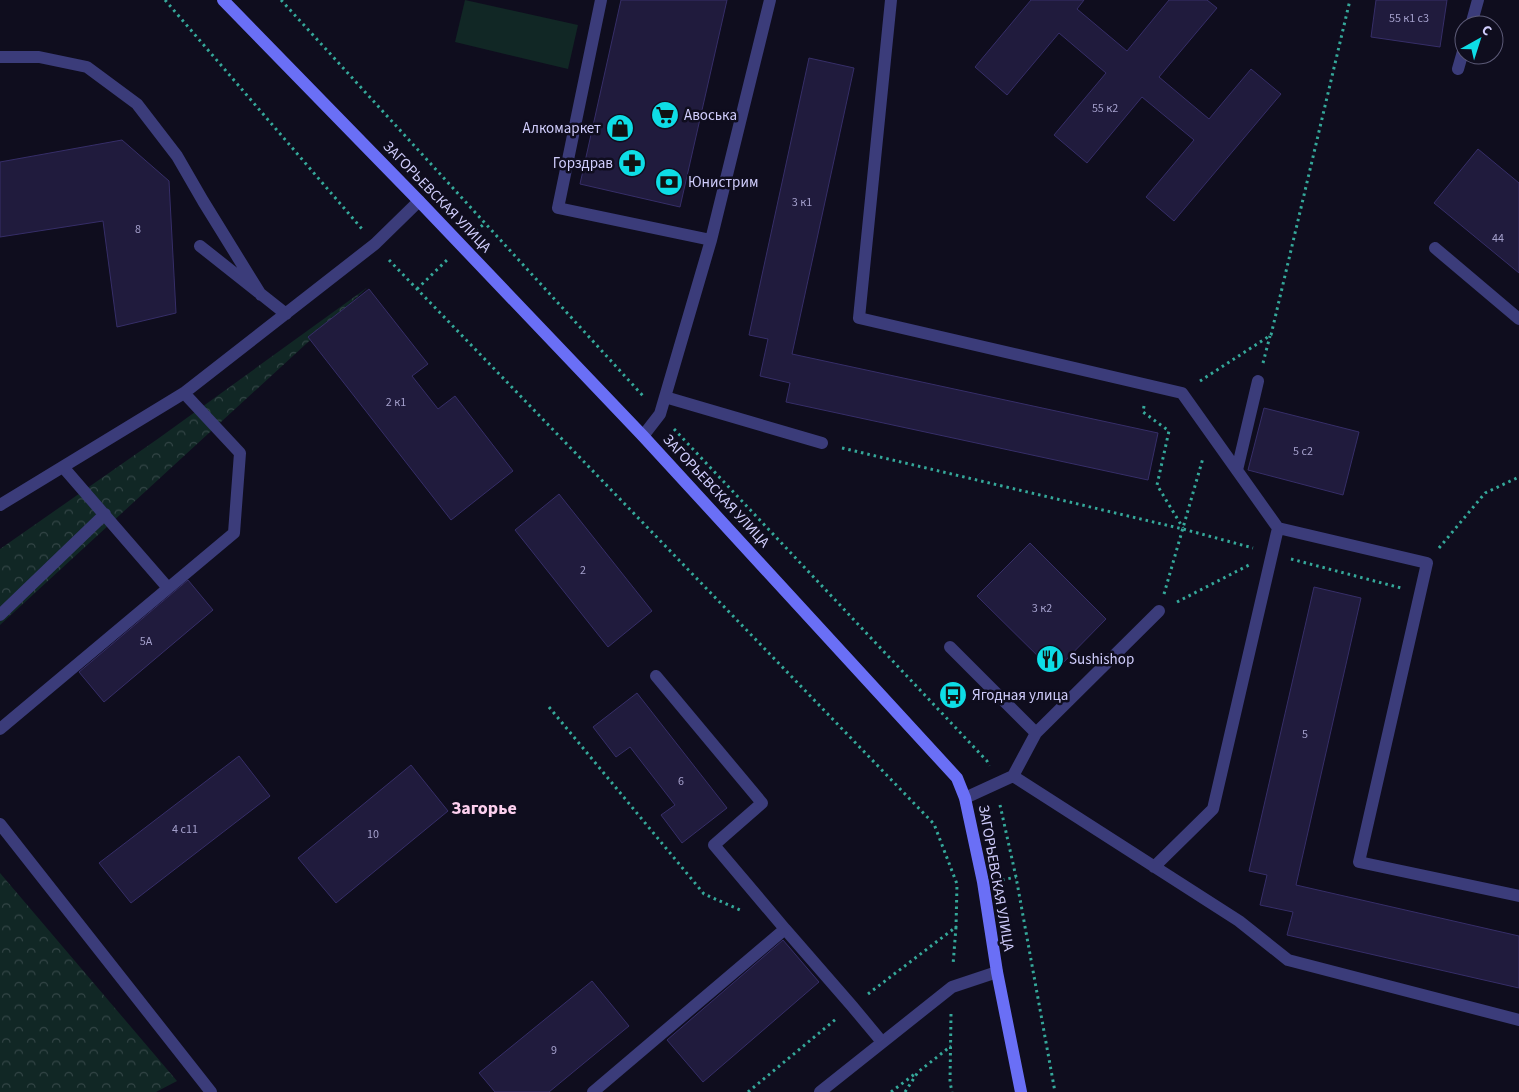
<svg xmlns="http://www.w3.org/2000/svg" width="1519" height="1092" font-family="'Source Sans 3',sans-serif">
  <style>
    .green { fill: #112725 }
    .forest { fill: url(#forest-crowns) }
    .building { fill: #201b3d; stroke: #362e68 }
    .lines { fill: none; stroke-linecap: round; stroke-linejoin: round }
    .path { stroke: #35a89a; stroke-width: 3; stroke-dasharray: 2.5 4; stroke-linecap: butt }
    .lane { stroke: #3b3c7a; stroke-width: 12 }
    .street { stroke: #3b3c7a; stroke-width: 12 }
    .secondary { stroke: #6a6ff6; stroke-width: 12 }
    .labels { text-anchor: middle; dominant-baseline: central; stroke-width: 5; stroke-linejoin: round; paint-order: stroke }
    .number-label { font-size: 12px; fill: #a4a0cc }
    .poi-label { font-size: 15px; fill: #d0cdfc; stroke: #0f0d1e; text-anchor: start }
    .street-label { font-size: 15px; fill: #d0cdfc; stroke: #0f0d1e }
    .quarter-label { font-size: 18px; font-weight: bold; fill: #fccfee; stroke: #0f0d1e }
  </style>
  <defs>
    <pattern id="forest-crowns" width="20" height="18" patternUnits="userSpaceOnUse" patternTransform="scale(1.25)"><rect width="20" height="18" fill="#112725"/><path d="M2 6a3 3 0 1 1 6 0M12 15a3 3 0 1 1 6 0" fill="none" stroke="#334546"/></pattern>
  </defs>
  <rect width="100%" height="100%" fill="#0f0d1e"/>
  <path class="green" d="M465,0L578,25L568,69L455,42Z"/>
  <path class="forest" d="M368,287L0,625V549L159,438Z
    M0,873L177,1081L156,1092H0Z"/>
  <path class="building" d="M621,0H727L680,207L580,184Z
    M1031,0H1084L1077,9L1127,51L1169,0H1207L1217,8L1159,77L1209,119L1251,69L1281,94L1174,221L1146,197L1194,140L1142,97L1087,163L1054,135L1106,73L1059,33L1007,95L975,67Z
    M1376,0H1447L1440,47L1371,37Z
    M809,58L854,68L792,354L1158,433L1148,480L786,402L790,383L760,376L768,339L749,335Z
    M122,140L169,181L176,313L117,327L103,221L0,237V162Z
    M1478,149L1519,183V273L1434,203Z
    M369,289L428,364L412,376L438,409L455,396L513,471L451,520L308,337Z
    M1264,408L1359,432L1343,495L1248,470Z
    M559,494L652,611L608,647L515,530Z
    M1030,543L1106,619L1054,672L977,596Z
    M188,580L213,610L104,702L79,672Z
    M1314,587L1361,598L1296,885L1519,936V988L1287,935L1293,912L1260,905L1267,875L1249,871Z
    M637,693L727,808L682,843L661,815L675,805L630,747L616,757L593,727Z
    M239,756L270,796L131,903L99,863Z
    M411,765L448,811L336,903L298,858Z
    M783,940L819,982L703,1082L667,1040Z
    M592,981L629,1026L549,1092H495L479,1073Z"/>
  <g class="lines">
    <path class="path" d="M165,0L362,229
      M281,0L644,397
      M476,231L485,223
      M389,260L934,824L957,884L956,927
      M417,289L447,260
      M1263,363L1270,336
      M1200,381L1271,335L1350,0
      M1144,406L1143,412L1169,431L1157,485L1183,528
      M674,429L987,761L989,766
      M842,448L1183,529L1253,548
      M1439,548L1485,493L1519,477
      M1291,559L1401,588
      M1164,594L1203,458
      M1177,602L1249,565
      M549,707L704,894L740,910
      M1000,805L1016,877L1055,1092
      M1002,880L1016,877
      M868,994L956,927L953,965
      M951,1014L950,1082L952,1092
      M748,1092L836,1019
      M891,1092L916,1073
      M905,1092L918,1072L951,1046"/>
    <path class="lane" d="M601,0L558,208L711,240
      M891,0L859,318L1182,393L1278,528L1427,563L1359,862L1519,896
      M1471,25L1478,0
      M0,57H39L87,67L137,104L177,156L203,201L261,295
      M1458,69L1464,48
      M200,246L286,314
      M1435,248L1519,319
      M665,397L822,443
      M643,436L660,414L711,240L770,0
      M63,467L168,588
      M1237,470L1258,381
      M0,505L184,393L375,244L419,201
      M0,615L105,514
      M950,647L1036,733L1013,776
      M656,676L762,803L714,845L785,929
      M0,729L234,533L240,453L184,393
      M1036,733L1159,611
      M965,798L1013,776L1239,921L1288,960L1519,1020
      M0,824L211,1092
      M1154,867L1213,809L1278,528
      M593,1092L785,929L852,1006L882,1042"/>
    <path class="street" d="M820,1092L952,987L997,972"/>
    <path class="secondary" d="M223,0L419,201L643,436L957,778L965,798L983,882L997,972L1021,1092"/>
  </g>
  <defs>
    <g id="supermarket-disc" transform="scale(1.4375)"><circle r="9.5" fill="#0edde6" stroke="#0f0d1e"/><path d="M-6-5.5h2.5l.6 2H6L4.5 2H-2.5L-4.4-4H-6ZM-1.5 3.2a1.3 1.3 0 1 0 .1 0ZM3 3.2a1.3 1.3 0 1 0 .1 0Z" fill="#111"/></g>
    <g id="shop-disc" transform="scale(1.4375)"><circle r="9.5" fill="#0edde6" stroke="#0f0d1e"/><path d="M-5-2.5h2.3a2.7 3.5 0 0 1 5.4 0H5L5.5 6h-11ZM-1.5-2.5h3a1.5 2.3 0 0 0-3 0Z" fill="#111"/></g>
    <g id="pharmacy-disc" transform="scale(1.4375)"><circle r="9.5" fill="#0edde6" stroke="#0f0d1e"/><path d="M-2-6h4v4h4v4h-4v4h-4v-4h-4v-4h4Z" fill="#111"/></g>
    <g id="bank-disc" transform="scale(1.4375)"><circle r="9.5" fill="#0edde6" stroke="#0f0d1e"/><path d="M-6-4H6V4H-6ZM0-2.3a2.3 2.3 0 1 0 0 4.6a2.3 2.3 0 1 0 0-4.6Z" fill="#111"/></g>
    <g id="restaurant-disc" transform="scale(1.4375)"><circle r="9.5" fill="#0edde6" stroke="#0f0d1e"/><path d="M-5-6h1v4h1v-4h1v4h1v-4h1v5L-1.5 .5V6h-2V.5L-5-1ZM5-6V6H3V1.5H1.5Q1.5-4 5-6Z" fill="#111"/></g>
    <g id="bus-disc" transform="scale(1.4375)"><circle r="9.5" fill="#0edde6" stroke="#0f0d1e"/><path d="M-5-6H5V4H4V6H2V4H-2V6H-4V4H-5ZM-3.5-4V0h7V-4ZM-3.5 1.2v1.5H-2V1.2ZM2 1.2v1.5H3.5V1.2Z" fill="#111"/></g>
  </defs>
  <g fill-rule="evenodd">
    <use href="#supermarket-disc" x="665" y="115"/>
    <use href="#shop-disc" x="620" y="128"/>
    <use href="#pharmacy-disc" x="632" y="163"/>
    <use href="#bank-disc" x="669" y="182"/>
    <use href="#restaurant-disc" x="1050" y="659"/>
    <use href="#bus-disc" x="953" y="695"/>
  </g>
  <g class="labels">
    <g class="number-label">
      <text x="1409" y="18">55 к1 с3</text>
      <text x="1105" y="108">55 к2</text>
      <text x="802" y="202">3 к1</text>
      <text x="138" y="229">8</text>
      <text x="1498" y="238">44</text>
      <text x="396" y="402">2 к1</text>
      <text x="1303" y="451">5 с2</text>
      <text x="583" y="570">2</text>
      <text x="1042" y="608">3 к2</text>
      <text x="146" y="641">5А</text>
      <text x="1305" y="734">5</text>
      <text x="681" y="781">6</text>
      <text x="185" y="829">4 с11</text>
      <text x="373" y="834">10</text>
      <text x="554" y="1050">9</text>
    </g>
    <g class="poi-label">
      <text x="684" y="115">Авоська</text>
      <text x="601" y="128" text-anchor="end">Алкомаркет</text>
      <text x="613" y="163" text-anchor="end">Горздрав</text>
      <text x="688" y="182">Юнистрим</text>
      <text x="1069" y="659">Sushishop</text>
      <text x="972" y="695">Ягодная улица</text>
    </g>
    <g class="street-label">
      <text transform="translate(437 197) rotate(46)">ЗАГОРЬЕВСКАЯ УЛИЦА</text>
      <text transform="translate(716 491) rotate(47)">ЗАГОРЬЕВСКАЯ УЛИЦА</text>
      <text transform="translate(996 878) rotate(80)">ЗАГОРЬЕВСКАЯ УЛИЦА</text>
    </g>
    <g class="quarter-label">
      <text x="484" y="808">Загорье</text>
    </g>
  </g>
  <g transform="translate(1479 40) rotate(39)"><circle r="24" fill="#0f0d1e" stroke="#5c5a77"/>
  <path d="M0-4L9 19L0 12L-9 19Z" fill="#0edde6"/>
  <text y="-8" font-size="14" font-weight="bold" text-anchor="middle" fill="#d0cdfc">С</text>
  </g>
</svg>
